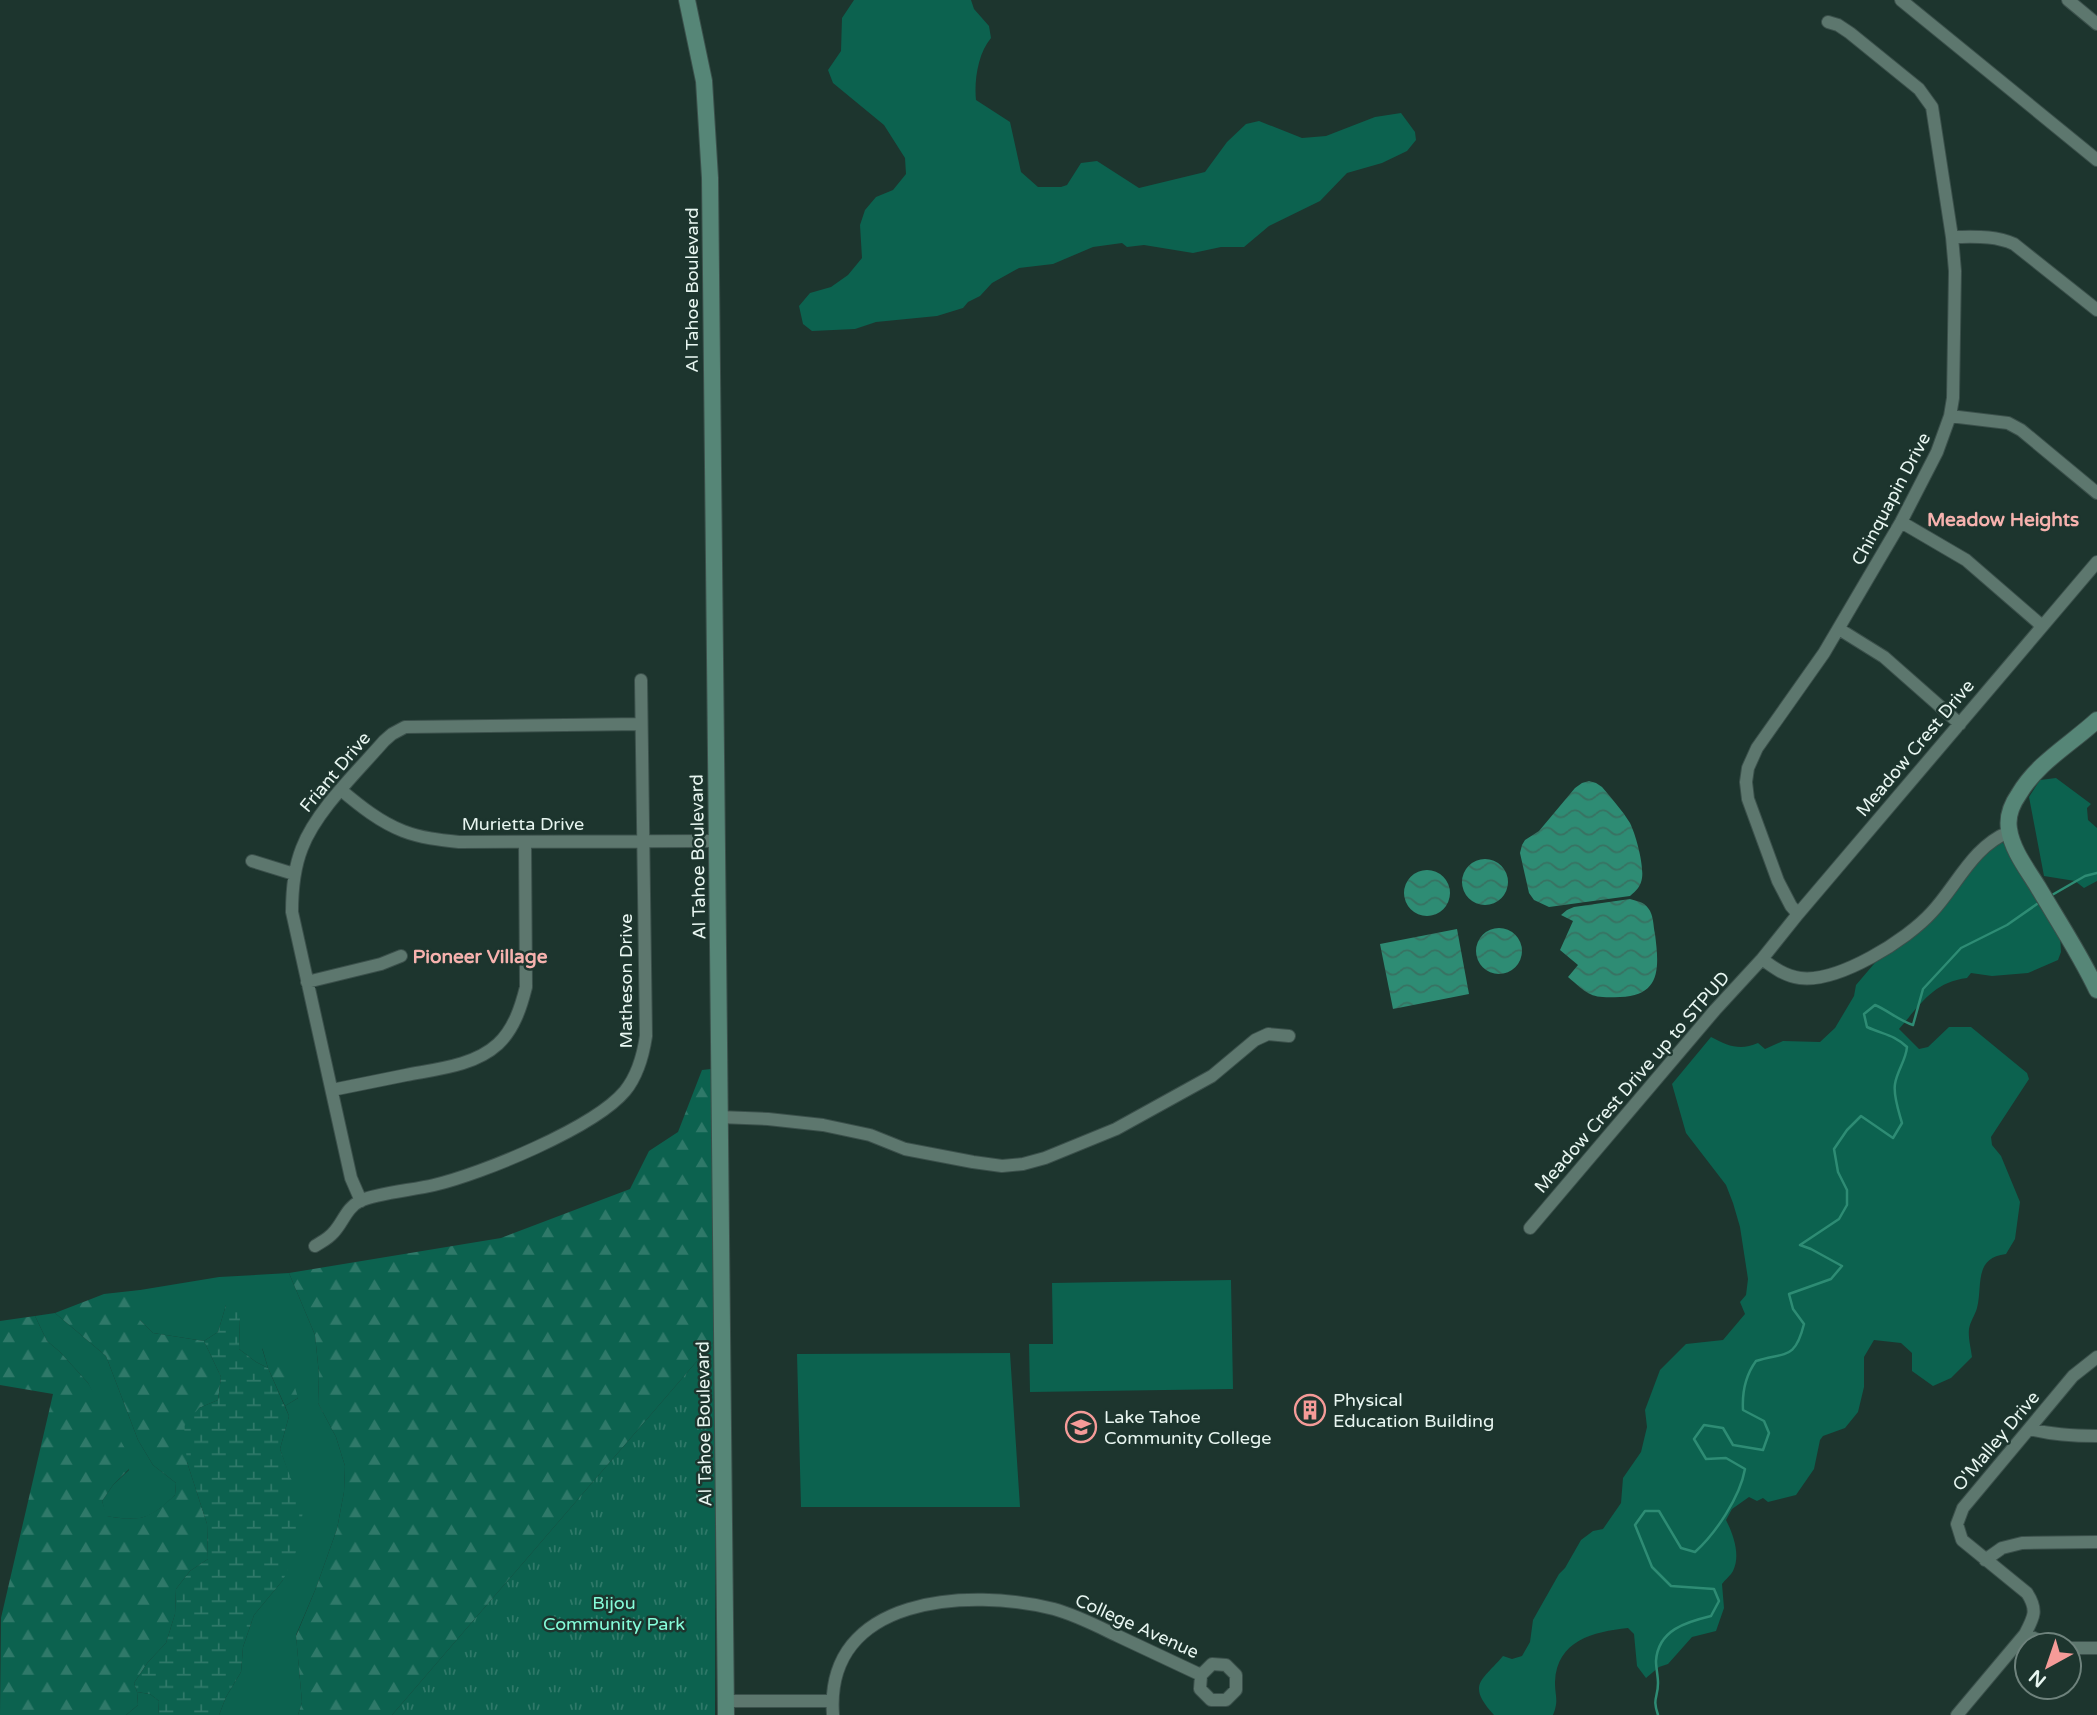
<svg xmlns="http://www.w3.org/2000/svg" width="2097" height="1715" font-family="'Varela Round',sans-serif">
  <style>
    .grass { fill: #0c624f }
    .forest { fill: url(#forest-firs) }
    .wetland { fill: url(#wetland-marsh) }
    .park { fill: url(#park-tufts) }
    .water { fill: url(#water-waves) }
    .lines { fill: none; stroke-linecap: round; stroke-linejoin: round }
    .stream { stroke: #2e8c74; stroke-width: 2.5 }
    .street-casing { stroke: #3b504b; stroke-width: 14 }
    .secondary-casing { stroke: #3b504b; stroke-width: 18 }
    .street { stroke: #5d776e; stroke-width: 12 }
    .secondary { stroke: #568677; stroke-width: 16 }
    .labels { text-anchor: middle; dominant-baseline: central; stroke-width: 5; stroke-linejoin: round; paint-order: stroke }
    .street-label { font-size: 18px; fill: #e8f6f1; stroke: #1d352e }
    .poi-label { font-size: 18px; fill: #e8f6f1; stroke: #1d352e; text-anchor: start }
    .park-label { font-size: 18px; fill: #86fdda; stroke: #1d352e }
    .neighbourhood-label { font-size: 19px; font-weight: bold; fill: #f6b2ae; stroke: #1d352e }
  </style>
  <defs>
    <pattern id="forest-firs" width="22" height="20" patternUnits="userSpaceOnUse" patternTransform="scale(1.75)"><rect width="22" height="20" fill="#0c624f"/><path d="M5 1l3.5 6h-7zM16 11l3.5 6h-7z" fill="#2f7969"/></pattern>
    <pattern id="wetland-marsh" width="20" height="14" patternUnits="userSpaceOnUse" patternTransform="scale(1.75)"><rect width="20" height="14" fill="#0c624f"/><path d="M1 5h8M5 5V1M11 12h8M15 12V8" fill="none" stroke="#2f7969"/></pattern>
    <pattern id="park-tufts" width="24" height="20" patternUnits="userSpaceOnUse" patternTransform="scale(1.75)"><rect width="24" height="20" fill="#0c624f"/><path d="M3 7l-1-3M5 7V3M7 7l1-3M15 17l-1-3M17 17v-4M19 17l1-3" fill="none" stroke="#2f7969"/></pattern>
    <pattern id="water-waves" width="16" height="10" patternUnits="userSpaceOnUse" patternTransform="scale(1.75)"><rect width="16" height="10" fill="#2e8c74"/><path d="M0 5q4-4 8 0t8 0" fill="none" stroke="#387262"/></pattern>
  </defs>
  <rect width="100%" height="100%" fill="#1d352e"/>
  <path class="grass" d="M854,0H971L974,9L989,26L991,38C978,53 974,81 976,100L1010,122L1021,172L1038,187H1061L1067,185L1081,163L1097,161L1139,188L1205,172L1227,142L1246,124L1259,121L1302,138L1326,136L1375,117L1401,113L1415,132L1416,140L1407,151L1382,163L1347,173L1320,201L1269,226L1244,247H1221L1193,253L1144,245L1127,247L1122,243L1093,247L1053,264L1019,268L992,283L980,296L968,302L963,308L937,316L876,322L855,329L812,331L803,324L799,306L810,293L831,287L848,275L862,258L860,225L865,210L876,197L893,190L906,174L905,158L884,125L833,83L828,70L841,51L842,18Z
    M2056,778L2091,804L2087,808L2088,820L2097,828V881L2084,888L2075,881L2044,876L2029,797L2040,780Z
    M2000,841L2007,846L2033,888L2041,908L2060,935L2061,952L2058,960L2028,973L1992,976L1971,973L1967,978C1933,982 1920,1005 1899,1029L1919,1049L1928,1047L1949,1027H1971L2027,1073L2029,1079L1991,1137L1992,1145L2001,1156L2020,1202L2015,1239L2006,1254C1973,1258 1983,1286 1977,1308C1975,1315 1970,1322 1969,1329C1968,1338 1971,1349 1972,1357L1951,1378L1933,1386L1912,1371V1353L1901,1343L1874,1340L1864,1357V1387L1858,1412L1845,1428L1823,1436L1820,1440L1814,1469L1796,1495L1768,1502L1763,1498L1757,1501L1749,1497L1732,1509L1726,1520C1733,1534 1741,1555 1733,1571C1731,1575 1725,1580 1722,1584L1724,1608L1716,1631L1692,1637L1668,1664L1659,1667L1646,1678L1637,1666L1634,1634L1628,1628C1593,1632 1557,1640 1555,1682C1555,1697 1559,1700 1553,1715H1494C1466,1684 1482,1681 1503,1656L1512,1659L1522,1656L1530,1642L1533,1620L1559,1574L1565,1568L1581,1540L1593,1531L1603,1529L1621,1503L1623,1478L1641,1452L1647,1427L1645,1410L1660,1370L1686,1344L1723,1340L1745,1314L1740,1302L1746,1295L1748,1279L1740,1227L1733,1203L1726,1185L1686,1133L1672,1084L1711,1037C1728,1046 1740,1051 1758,1043L1765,1049L1783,1041L1820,1042L1835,1028L1854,996L1856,985L1885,951L1916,931L1965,860Z
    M289,1273L315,1335L319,1374L318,1403L336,1437L345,1466L344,1492L337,1529L316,1588L296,1635L302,1702L298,1715H219L226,1697L241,1672L243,1647L254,1615L283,1580L289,1475L280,1449L289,1416L285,1406L298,1398L262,1348L268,1368L256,1362L239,1349L240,1317L226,1305L218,1332L204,1341L153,1333L140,1320V1290L219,1277Z
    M1231,1280L1233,1389L1030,1392L1029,1344H1053L1052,1283Z
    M55,1313L106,1356L138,1440L153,1465L176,1483L175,1495C149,1520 141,1522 106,1516L102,1501L113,1485L129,1470L88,1383L60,1352L47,1341L35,1316Z
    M1010,1353L1020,1507H801L797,1354Z
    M137,1692L150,1694L159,1701L158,1715H126L138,1705Z"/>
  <path class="forest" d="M711,1069L716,1339L392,1715H298L302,1702L296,1636L316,1588L337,1529L344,1492L345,1466L336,1437L318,1403L319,1374L315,1335L289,1273L501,1238L630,1189L649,1151L678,1132L702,1070Z
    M140,1290V1320L153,1333L204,1341L221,1377L218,1400L199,1408L187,1462L207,1524L208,1559L190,1571L176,1589L175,1614L166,1643L148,1662L134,1683L137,1692L138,1705L126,1715H0L1,1618L53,1394L0,1385V1321L35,1316L47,1341L60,1352L88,1383L127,1452L129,1469L113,1485L102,1501L107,1516C141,1522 149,1519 175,1495L176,1483L153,1465L138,1440L106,1356L55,1313L104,1294Z
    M262,1347L268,1349L292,1377L298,1398L285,1406L268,1368Z"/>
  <path class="wetland" d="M233,1301L240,1317L239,1349L256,1362L268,1368L289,1416L280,1449L303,1511L297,1550L283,1580L254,1615L243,1647L241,1672L226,1697L219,1715H158L159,1701L150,1694L137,1692L134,1683L148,1662L166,1643L175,1614L176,1589L190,1571L208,1559L207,1524L187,1462L184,1426L199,1408L218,1400L221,1377L204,1341L218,1332L226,1305Z"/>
  <path class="park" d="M716,1339L715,1715H392Z"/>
  <path class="water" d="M1589,781L1596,783L1602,787C1612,799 1622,810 1630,823C1636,835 1644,865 1642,878C1641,886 1636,891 1630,896L1549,907L1534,900L1529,893L1520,853L1522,845L1525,840L1539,831L1575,788L1582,783Z
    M1462 882a23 23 0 1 1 46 0a23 23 0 1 1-46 0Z
    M1404 893a23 23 0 1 1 46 0a23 23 0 1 1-46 0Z
    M1630,899C1637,901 1644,902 1648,908C1654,915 1653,926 1655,934C1659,966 1662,996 1620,997C1590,998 1590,996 1568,977L1578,965L1560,950L1573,921L1561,915L1567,910L1574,907Z
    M1476 951a23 23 0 1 1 46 0a23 23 0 1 1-46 0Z
    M1457,929L1469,994L1393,1009L1380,944Z"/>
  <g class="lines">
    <path class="stream" d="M2052,895L2085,876L2097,873
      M1658,1715C1652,1698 1658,1698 1658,1683C1658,1676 1656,1668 1656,1661C1658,1630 1686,1622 1711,1616L1719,1601L1714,1589L1671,1586L1652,1567L1635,1525L1645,1511H1659L1681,1548L1695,1552C1716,1533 1740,1497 1745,1469L1726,1458L1706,1459L1694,1439L1704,1425L1723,1428L1733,1445L1763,1450L1769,1433L1764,1421L1743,1410C1742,1392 1745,1376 1756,1361C1786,1352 1795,1360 1804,1324L1793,1309L1789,1294L1831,1279L1842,1266L1811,1249L1800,1245L1839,1219L1847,1205V1190L1838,1172L1834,1149L1847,1130L1861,1116L1893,1138L1902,1123C1899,1112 1893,1096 1895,1084C1897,1071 1906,1060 1907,1047C1893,1034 1884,1035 1867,1027L1864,1014L1875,1005C1889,1011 1898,1020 1913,1025L1923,989L1961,948L2007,925L2037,904"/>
    <g class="street-casing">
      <path id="street" d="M1901,0L2097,160
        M2068,0L2097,24
        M1952,237C1974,237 1994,235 2014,244L2097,310
        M1950,416L2008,423L2021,430L2097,493
        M1901,522L1966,560L2041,625
        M1839,629L1884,657L1960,724
        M341,790C360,806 380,822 403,831C421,838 440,840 459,842L717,841
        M252,861L294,874
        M1798,914L1791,906L1778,881L1748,799L1746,782L1748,768L1757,748L1824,653L1901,522L1937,452L1950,416L1953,398L1955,271L1952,237L1932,107L1919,89L1850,33L1838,25L1828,22
        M1762,959C1774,968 1785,976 1800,978C1838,983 1907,940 1932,912C1957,885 1973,846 2009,832
        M307,982L381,964L401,956
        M332,1090C357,1085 382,1080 406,1075C437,1069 474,1066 498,1044C514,1029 521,1007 526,987L525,842
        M719,1117L768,1119L823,1125L870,1135L905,1149L973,1162L1002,1166L1023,1164L1045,1158L1116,1129L1212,1076L1255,1040L1268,1034L1289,1036
        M361,1201L351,1178L292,912C292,890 294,868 302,848C316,811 357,772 384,741L392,734L405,727L641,724
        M1530,1228L1715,1010L1762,959L1798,914L2097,562
        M315,1246C321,1242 328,1239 333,1233C343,1223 346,1208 360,1201C376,1193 414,1190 434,1185C481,1174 594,1128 625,1091C638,1075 643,1056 646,1036L641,680
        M2030,1429C2053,1435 2073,1436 2097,1436
        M1985,1560L2002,1548L2022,1543L2097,1542
        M2025,1634L2049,1645
        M2069,1648H2097
        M726,1701H832
        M833,1715C824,1595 970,1588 1054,1609C1076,1615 1097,1626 1118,1636C1146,1649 1173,1662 1201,1675L1200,1689L1211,1700H1226L1236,1690V1675L1226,1665L1212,1664L1201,1675
        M1957,1715L2025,1634C2034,1617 2038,1610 2027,1593L1962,1540L1957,1524L1963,1508L2073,1376L2097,1357"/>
    </g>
    <g class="secondary-casing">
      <path id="secondary" d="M687,0L704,81L710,178L726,1715
        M2097,720C2071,744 2037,763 2019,794C2012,804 2007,817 2009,829C2012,850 2027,869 2038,887C2058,921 2080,954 2097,990"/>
    </g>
    <use href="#street" class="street"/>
    <use href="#secondary" class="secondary"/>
  </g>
  <defs>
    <g id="building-ring" transform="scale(1.575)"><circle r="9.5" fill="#1d352e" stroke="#f59b98" stroke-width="1.5"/><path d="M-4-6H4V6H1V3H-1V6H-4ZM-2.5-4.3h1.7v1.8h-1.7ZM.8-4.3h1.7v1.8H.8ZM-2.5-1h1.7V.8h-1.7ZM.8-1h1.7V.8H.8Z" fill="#f59b98"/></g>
    <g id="university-ring" transform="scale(1.575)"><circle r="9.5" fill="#1d352e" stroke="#f59b98" stroke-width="1.5"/><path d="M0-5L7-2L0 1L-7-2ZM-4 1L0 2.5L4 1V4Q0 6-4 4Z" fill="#f59b98"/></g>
  </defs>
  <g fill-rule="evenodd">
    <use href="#building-ring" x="1310" y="1410"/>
    <use href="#university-ring" x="1081" y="1427"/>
  </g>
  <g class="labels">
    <g class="street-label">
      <text transform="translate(692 290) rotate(-90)">Al Tahoe Boulevard</text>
      <text transform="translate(1891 499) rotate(-62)">Chinquapin Drive</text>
      <text transform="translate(1915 748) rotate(-50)">Meadow Crest Drive</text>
      <text transform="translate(335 772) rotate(-50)">Friant Drive</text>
      <text x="523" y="824">Murietta Drive</text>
      <text transform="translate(698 857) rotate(-91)">Al Tahoe Boulevard</text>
      <text transform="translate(626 981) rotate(-90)">Matheson Drive</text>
      <text transform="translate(1632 1082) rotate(-49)">Meadow Crest Drive up to STPUD</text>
      <text transform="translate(704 1424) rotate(-91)">Al Tahoe Boulevard</text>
      <text transform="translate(1996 1441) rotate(-50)">O'Malley Drive</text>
      <text transform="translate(1137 1626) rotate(24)">College Avenue</text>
    </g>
    <g class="poi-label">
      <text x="1333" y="1400">Physical<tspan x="1333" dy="21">Education Building</tspan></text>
      <text x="1104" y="1417">Lake Tahoe<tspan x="1104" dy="21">Community College</tspan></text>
    </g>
    <g class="park-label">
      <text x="614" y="1603">Bijou<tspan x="614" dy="21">Community Park</tspan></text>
    </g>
    <g class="neighbourhood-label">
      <text x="2003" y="520">Meadow Heights</text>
      <text x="480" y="957">Pioneer Village</text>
    </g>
  </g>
  <g transform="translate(2048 1666) rotate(220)"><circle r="33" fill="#1d352e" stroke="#6e827c" stroke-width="2"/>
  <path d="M0-5L12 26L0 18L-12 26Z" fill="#f59b98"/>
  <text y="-10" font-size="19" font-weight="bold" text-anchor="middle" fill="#e8f6f1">N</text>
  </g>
</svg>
